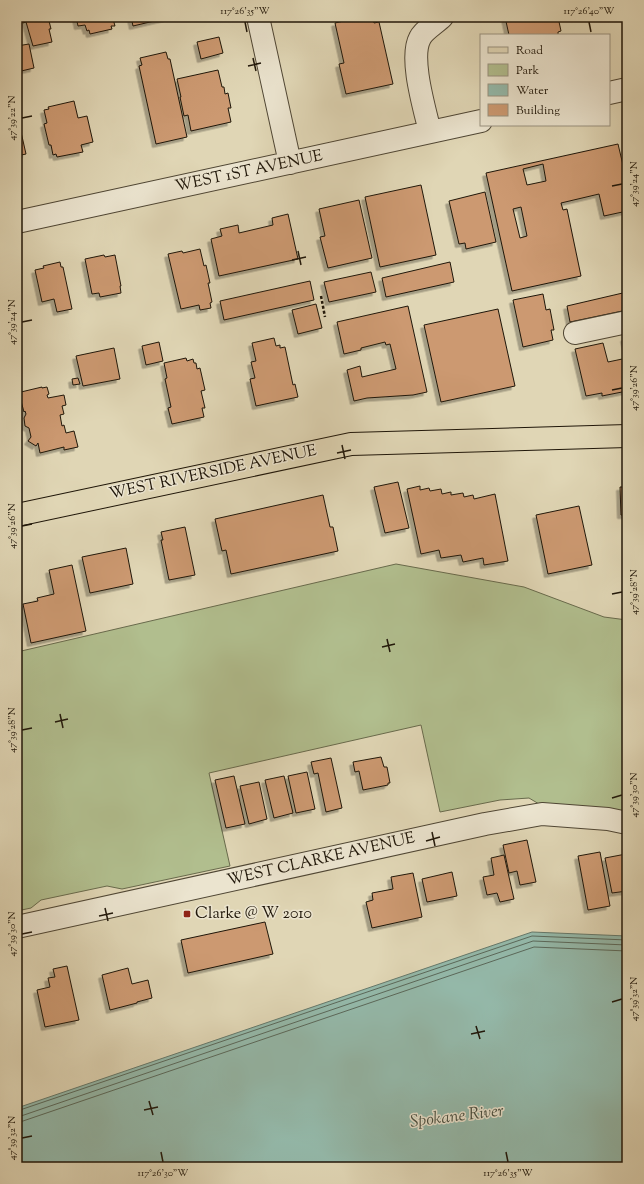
<svg xmlns="http://www.w3.org/2000/svg" width="644" height="1184" font-family="'Sorts Mill Goudy',serif">
  <style>
    .green { fill: #b1be8e; stroke: #686a4c }
    .water { fill: #94b9aa; stroke: #65786a }
    .lines { fill: none; stroke-linecap: round; stroke-linejoin: round }
    .shore { stroke: #5a685a; stroke-width: 1 }
    .building { fill: #cc9971; stroke: #1f1609; fill-rule: evenodd; filter: url(#shadow) }
    .minor-casing { stroke: #4f4634; stroke-width: 24 }
    .major-casing { stroke: #1f1609; stroke-width: 24 }
    .path { stroke: #1f1609; stroke-width: 2.5; stroke-dasharray: 3 2; stroke-linecap: butt }
    .minor { stroke: #ebe4cf; stroke-width: 22 }
    .major { stroke: #e0d6b5; stroke-width: 22 }
    .ticks { fill: none; stroke: #1f1609; stroke-width: 1.5 }
    .poi-dot { fill: #8f2418; stroke: #ebe4cf; stroke-width: 1.5 }
    .labels { text-anchor: middle; dominant-baseline: central; stroke-width: 3; stroke-linejoin: round; paint-order: stroke }
    .street-label { font-size: 16px; fill: #1f1609; stroke: #ebe4cf }
    .poi-label { font-size: 16px; fill: #1f1609; stroke: #ebe4cf; text-anchor: start }
    .water-label { font-size: 17px; font-style: italic; fill: #484f41; stroke: #ebe4cf }
    .neatline { fill: none; stroke: #1f1609; stroke-width: 1.5 }
    .ticks-label { font-size: 10px; text-anchor: middle; fill: #1f1609 }
  </style>
  <defs>
    <filter id="shadow"><feDropShadow dx="-3.5" dy="3.5" stdDeviation="0" flood-color="#0004"/></filter>
  </defs>
  <rect width="100%" height="100%" fill="#e0d6b5"/>
  <filter id="stains"><feTurbulence type="fractalNoise" baseFrequency=".005" numOctaves="4"/><feColorMatrix values="0 0 0 0 .2 0 0 0 0 .09 0 0 0 0 .02 0 0 0 .5 -.17"/></filter>
  <radialGradient id="worn" r=".72"><stop offset=".6" stop-color="#630" stop-opacity="0"/><stop offset="1" stop-color="#630" stop-opacity=".3"/></radialGradient>
  <path class="green" d="M396,564L524,587L604,617L627,620V814L539,804L529,798L500,800L440,812L421,725L209,773L230,866L122,889L107,886L41,900L31,908L17,911V652Z"/>
  <path class="water" d="M532,932L627,936V1167H17V1108Z"/>
  <g class="lines">
    <path class="shore" d="M17,1111L532,936L627,940
      M17,1116H21L533,941L627,945
      M17,1122L23,1121L534,947L627,951"/>
  </g>
  <path class="building" d="M21,17H48L51,29H49L52,42L33,46L26,22L23,23Z
    M76,17H120V18L113,19L115,26H111L112,29L90,34L89,30L87,31L85,25L78,26Z
    M131,17H167V18L133,26Z
    M361,17H365V19L373,17L374,23L379,22L393,84L346,94L339,64L344,63L335,23Z
    M505,17H558L561,31L558,32V35H509Z
    M219,37L223,53L201,59L197,42Z
    M29,44L34,68L17,72V46Z
    M166,52L168,59H170L187,137L156,144L139,66L142,65L140,58Z
    M218,70L222,87H224L225,94L228,93L231,108H228L231,122L191,131L188,115L184,116L180,97H181L177,79Z
    M74,101L78,118L87,116L93,142L81,145L83,152L57,157L56,154L53,155L51,145H49L44,124L47,123L44,110L49,109L48,107Z
    M21,132L26,154L17,156V133Z
    M618,144L627,182V211L604,216L599,194L561,203L563,210L567,209L581,276L512,291L486,173ZM543,164L546,181L527,185L523,169ZM521,207L527,236L520,238L513,209Z
    M421,185L436,255L380,267L365,197Z
    M485,192L496,242L466,249L465,243L459,244L449,201Z
    M359,200L372,258L328,268L320,237L325,236L319,209Z
    M288,214L298,259L219,276L211,239L222,236L220,229L238,225L239,233L273,225L272,218Z
    M200,249L204,266L206,265L210,283H208L212,302L210,303L211,308L200,310L199,305L181,309L168,254L182,251L183,253Z
    M104,255L105,257L115,255L121,286H120L121,293L100,297L99,293L92,294L85,259Z
    M60,262L61,267H63L72,309L57,312L54,299L42,302L35,270L44,268L43,266Z
    M450,262L454,282L386,297L382,278Z
    M371,272L376,292L329,302L324,282Z
    M310,281L314,300L224,320L220,301Z
    M627,292V310L570,322L567,306Z
    M543,294L546,310L550,309L554,330H551L553,340L523,347L513,300Z
    M316,304L322,328L298,334L292,310Z
    M408,306L427,392L413,395L367,398L354,401L347,370L360,366L362,377L396,369L390,344L386,345L385,342L361,348V350L344,354L337,322Z
    M498,309L515,386L441,402L424,325Z
    M627,337V350L624,338Z
    M274,338L276,346L280,345V348L285,347L293,385L295,384L298,397L256,406L250,379L255,378L251,362L256,361L252,343Z
    M159,342L163,361L146,365L142,346Z
    M603,343L608,362L627,358V391L602,396V393L586,396L575,349Z
    M114,348L120,379L83,386L76,356Z
    M186,358L187,361L193,359L194,363H196L197,369L200,368L205,390L201,391L205,408H202L204,417L172,424L168,408L171,407L165,379L167,378L164,363Z
    M78,378L80,384L73,385L72,379Z
    M42,387V388L47,387L49,394L47,395L48,398L64,395L66,405L62,406L64,414L60,415L62,426L64,425L66,433L74,431L78,447L64,450V447L40,453L38,443L36,446L28,441L31,437L29,428L25,426L24,418L26,414L25,411L24,412L21,401H20L18,394L21,393V392Z
    M398,482L409,528L385,533L374,487Z
    M420,486V490L429,488L430,491L441,489L442,494L451,492V495L463,493L464,497L473,495L474,499L495,494L508,561L484,565L483,558L463,562L461,555L441,558L439,550L421,554L407,489Z
    M620,487H627V515H621Z
    M323,495L330,527H333L338,551L231,574L226,550L222,551L215,519Z
    M579,506L592,565L548,574L536,515Z
    M185,527L195,575L169,580L161,540H163L161,532Z
    M126,548L133,584L90,593L82,557Z
    M72,565L86,631L31,643L23,604L38,601L37,598L54,594L49,570Z
    M381,757L384,767H387L390,783H388V785L363,790L359,771L355,772L353,762Z
    M331,758L342,808L326,812L318,773L314,774L311,762Z
    M307,772L315,809L296,813L288,776Z
    M234,776L245,824L226,828L215,780Z
    M284,776L293,813L274,818L265,780Z
    M259,782L267,819L249,824L240,786Z
    M527,840L536,882L520,885L517,871L509,873L503,845Z
    M600,852L610,906L588,910L578,856Z
    M626,854L627,891L612,893L605,858Z
    M504,855L514,899L500,902L497,893L487,895L483,877L494,875L491,858Z
    M452,872L457,896L427,902L422,879Z
    M413,873L422,917L372,928L366,902L373,900L372,893L393,889L391,877Z
    M265,922L273,954L188,973L181,940Z
    M67,966L79,1020L45,1027L37,990L50,987L48,978L55,977L53,969Z
    M128,968L132,984L148,980L152,998L137,1002V1003L110,1010L102,975Z"/>
  <g class="lines">
    <g class="minor-casing">
      <path id="minor" d="M258,17L290,163
        M609,93L627,89
        M430,132C425,110 409,58 420,38C423,31 436,23 442,17
        M17,222L481,121
        M575,333L627,322
        M17,927L485,824L542,814L608,819L627,823"/>
    </g>
    <g class="major-casing">
      <path id="major" d="M17,515L351,444L627,436"/>
    </g>
    <path class="path" d="M321,296L325,317"/>
    <use href="#minor" class="minor"/>
    <use href="#major" class="major"/>
  </g>
  <path class="ticks" d="M245,22L247,32M589,22L591,32M253,58L256,71M248,66L261,63M22,118L32,116M612,186L622,184M298,251L301,265M292,260L306,257M22,322L32,320M612,390L622,388M342,445L345,459M337,453L351,450M22,526L32,524M612,594L622,592M387,639L390,652M382,647L395,644M60,714L63,728M55,722L68,719M22,730L32,728M612,798L622,795M432,832L435,846M426,841L440,837M105,908L108,921M99,916L113,913M22,934L32,932M612,1002L622,999M476,1026L480,1039M471,1034L485,1031M149,1101L153,1115M144,1110L158,1107M22,1138L32,1136M161,1152L163,1162M506,1152L508,1162"/>
  <rect class="poi-dot" x="183" y="910" width="8" height="8" rx="2"/>
  <g class="labels">
    <g class="street-label">
      <text transform="translate(249 172) rotate(-12)">WEST 1ST AVENUE</text>
      <text transform="translate(213 473) rotate(-12)">WEST RIVERSIDE AVENUE</text>
      <text transform="translate(321 860) rotate(-13)">WEST CLARKE AVENUE</text>
    </g>
    <g class="poi-label">
      <text x="195" y="914">Clarke @ W 2010</text>
    </g>
    <g class="water-label">
      <text transform="translate(457 1117) rotate(-7)">Spokane River</text>
    </g>
  </g>
  <rect width="644" height="1184" fill="none" stroke="#e0d6b5" stroke-width="44"/>
  <rect x="480" y="34" width="130" height="92" fill="#ebe4cf" stroke="#999280"/>
  <rect x="488" y="47" width="20" height="6" fill="#e0d6b5" stroke="#999280"/>
  <text x="516" y="54" font-size="12" fill="#1f1609">Road</text>
  <rect x="488" y="64" width="20" height="12" fill="#b1be8e" stroke="#999280"/>
  <text x="516" y="74" font-size="12" fill="#1f1609">Park</text>
  <rect x="488" y="84" width="20" height="12" fill="#94b9aa" stroke="#999280"/>
  <text x="516" y="94" font-size="12" fill="#1f1609">Water</text>
  <rect x="488" y="104" width="20" height="12" fill="#cc9971" stroke="#999280"/>
  <text x="516" y="114" font-size="12" fill="#1f1609">Building</text>
  <rect x="22" y="22" width="600" height="1140" class="neatline"/>
  <g class="ticks-label">
    <text x="245" y="14">117°26'35"W</text>
    <text x="589" y="14">117°26'40"W</text>
    <text transform="translate(11 118) rotate(-90)" y="4">47°39'22"N</text>
    <text transform="translate(633 184) rotate(-90)" y="4">47°39'24"N</text>
    <text transform="translate(11 322) rotate(-90)" y="4">47°39'24"N</text>
    <text transform="translate(633 388) rotate(-90)" y="4">47°39'26"N</text>
    <text transform="translate(11 526) rotate(-90)" y="4">47°39'26"N</text>
    <text transform="translate(633 592) rotate(-90)" y="4">47°39'28"N</text>
    <text transform="translate(11 730) rotate(-90)" y="4">47°39'28"N</text>
    <text transform="translate(633 795) rotate(-90)" y="4">47°39'30"N</text>
    <text transform="translate(11 934) rotate(-90)" y="4">47°39'30"N</text>
    <text transform="translate(633 999) rotate(-90)" y="4">47°39'32"N</text>
    <text transform="translate(11 1138) rotate(-90)" y="4">47°39'32"N</text>
    <text x="163" y="1176">117°26'30"W</text>
    <text x="508" y="1176">117°26'35"W</text>
  </g>
  <rect width="100%" height="100%" filter="url(#stains)"/>
  <rect width="100%" height="100%" fill="url(#worn)"/>
</svg>
